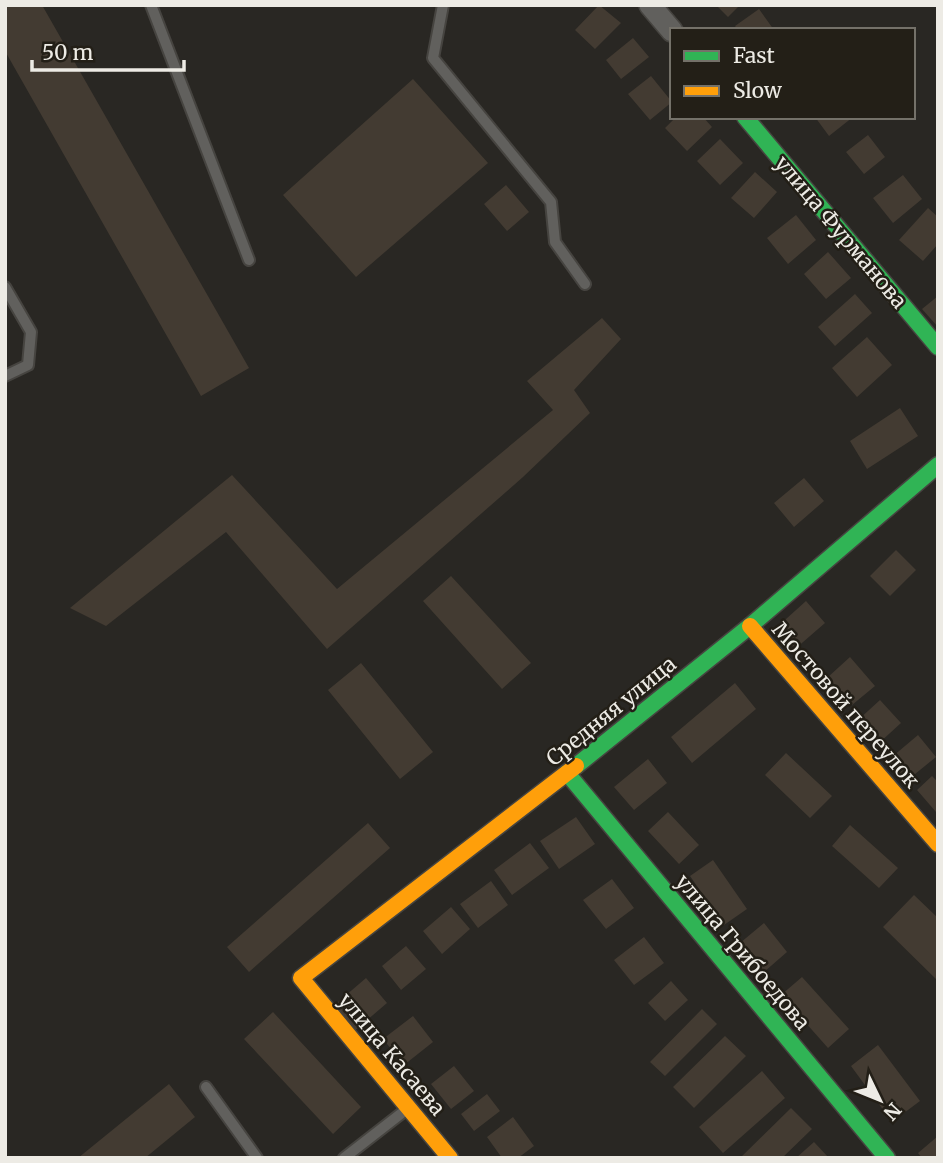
<svg xmlns="http://www.w3.org/2000/svg" width="943" height="1163" font-family="Merriweather,serif">
  <style>
    .building { fill: #433b32 }
    .lines { fill: none; stroke-linecap: round; stroke-linejoin: round }
    .lane-casing { stroke: #464440; stroke-width: 14 }
    .street-casing { stroke: #464440; stroke-width: 24 }
    .fast-casing { stroke: #464440; stroke-width: 19 }
    .slow-casing { stroke: #464440; stroke-width: 19 }
    .lane { stroke: #61605d; stroke-width: 10 }
    .street { stroke: #61605d; stroke-width: 21 }
    .fast { stroke: #30b455; stroke-width: 16 }
    .slow { stroke: #ff9f0a; stroke-width: 16 }
    .labels { text-anchor: middle; dominant-baseline: central; stroke-width: 5; stroke-linejoin: round; paint-order: stroke }
    .street-label { font-size: 21px; fill: #edebe5; stroke: #231f17 }
  </style>
  <rect width="100%" height="100%" fill="#292723"/>
  <path class="building" d="M5,5H42L249,368L201,396L5,51Z
    M599,5L621,23L595,49L575,30Z
    M716,5H740L728,17Z
    M759,9L774,30H738L735,26Z
    M633,38L649,57L621,79L606,60Z
    M651,76L672,102L650,120L628,94Z
    M413,79L488,163L356,277L283,195Z
    M676,117H703L712,127L687,151L665,128Z
    M815,117H853L829,136Z
    M868,135L885,157L864,174L846,152Z
    M720,139L743,163L720,185L697,161Z
    M755,172L777,192L754,218L731,198Z
    M903,175L922,199L893,223L873,198Z
    M506,185L529,212L507,231L484,204Z
    M928,208L938,217V244L923,261L899,240Z
    M796,215L816,240L788,264L767,238Z
    M828,252L851,278L826,299L804,274Z
    M855,294L872,313L835,346L818,327Z
    M938,296V327L922,309Z
    M602,318L621,339L574,390L590,413L523,477L327,649L226,532L106,626L70,608L232,475L337,589L553,410L527,381Z
    M867,337L892,365L857,397L832,368Z
    M900,408L918,436L867,469L850,441Z
    M804,478L824,501L794,527L774,503Z
    M896,550L916,570L890,596L870,576Z
    M451,576L531,663L502,689L423,601Z
    M806,601L825,623L795,649L776,628Z
    M850,657L875,686L852,705L828,677Z
    M361,663L433,752L400,779L328,690Z
    M735,683L756,709L692,763L671,737Z
    M880,700L901,723L878,744L857,721Z
    M918,735L936,757L904,783L886,762Z
    M786,753L832,796L810,818L765,775Z
    M648,759L667,783L634,810L614,787Z
    M932,776L938,782L936,812L917,790Z
    M668,812L699,845L679,864L648,831Z
    M576,817L595,844L559,869L540,841Z
    M368,823L390,848L249,972L227,947Z
    M850,825L898,868L879,888L832,846Z
    M530,843L549,868L512,895L494,870Z
    M713,860L747,909L724,925L690,876Z
    M612,879L634,908L606,929L583,900Z
    M491,881L508,905L478,928L460,904Z
    M914,895L938,918V981L883,927Z
    M451,907L470,929L442,954L423,931Z
    M764,923L787,952L764,972L740,943Z
    M644,937L664,963L634,985L614,960Z
    M406,946L426,969L401,990L382,966Z
    M802,977L849,1029L828,1048L781,995Z
    M366,978L387,1003L352,1033L331,1008Z
    M671,981L688,1000L665,1021L648,1003Z
    M702,1009L717,1024L665,1076L650,1062Z
    M273,1012L361,1107L333,1134L244,1039Z
    M413,1016L433,1042L404,1065L383,1039Z
    M725,1036L746,1056L694,1108L673,1087Z
    M878,1045L920,1101L892,1122L851,1066Z
    M454,1066L474,1091L451,1109L431,1084Z
    M762,1071L785,1098L723,1153L699,1127Z
    M169,1084L195,1117L145,1158H78Z
    M487,1094L500,1111L474,1131L461,1114Z
    M791,1108L812,1129L782,1158H740Z
    M513,1117L534,1146L518,1158H502L487,1137Z
    M938,1136V1158H922L918,1153Z
    M814,1142L829,1158H796Z"/>
  <g class="lines">
    <g class="lane-casing">
      <path id="lane" d="M151,5L249,260
        M443,5L433,58L551,202L555,242L585,284
        M5,287L31,332L28,365L5,376
        M206,1087L257,1158
        M344,1158L407,1109"/>
    </g>
    <g class="street-casing">
      <path id="street" d="M650,5L672,31"/>
    </g>
    <g class="fast-casing">
      <path id="fast" d="M745,117L938,347
        M576,766L750,626L938,465
        M567,773L887,1158"/>
    </g>
    <g class="slow-casing">
      <path id="slow" d="M750,626L938,844
        M450,1158L301,978L576,766"/>
    </g>
    <use href="#lane" class="lane"/>
    <use href="#street" class="street"/>
    <use href="#fast" class="fast"/>
    <use href="#slow" class="slow"/>
  </g>
  <g class="labels">
    <g class="street-label">
      <text transform="translate(841 232) rotate(50)">улица Фурманова</text>
      <text transform="translate(846 705) rotate(49)">Мостовой переулок</text>
      <text transform="translate(611 711) rotate(-39)">Средняя улица</text>
      <text transform="translate(743 952) rotate(50)">улица Грибоедова</text>
      <text transform="translate(392 1054) rotate(50)">улица Касаева</text>
    </g>
  </g>
  <rect width="943" height="1163" fill="none" stroke="#edebe5" stroke-width="14"/>
  <rect x="670" y="28" width="245" height="91" fill="#231f17" stroke="#747169" stroke-width="2"/>
  <rect x="684" y="51" width="35" height="10" fill="#30b455" stroke="#747169" stroke-width="2"/>
  <text x="733" y="63" font-size="21" fill="#edebe5">Fast</text>
  <rect x="684" y="86" width="35" height="10" fill="#ff9f0a" stroke="#747169" stroke-width="2"/>
  <text x="733" y="98" font-size="21" fill="#edebe5">Slow</text>
  <g transform="translate(880 1100) rotate(133)" stroke="#231f17" stroke-width="5" paint-order="stroke">
  <path d="M0-5L12 26L0 18L-12 26Z" fill="#edebe5"/>
  <text y="-10" font-size="19" font-weight="bold" text-anchor="middle" fill="#edebe5">N</text>
  </g>
  <path d="M32 60v10h152v-10" fill="none" stroke="#edebe5" stroke-width="3.5"/>
  <text x="42" y="60" font-size="21" fill="#edebe5" stroke="#231f17" stroke-width="5" paint-order="stroke">50 m</text>
</svg>
